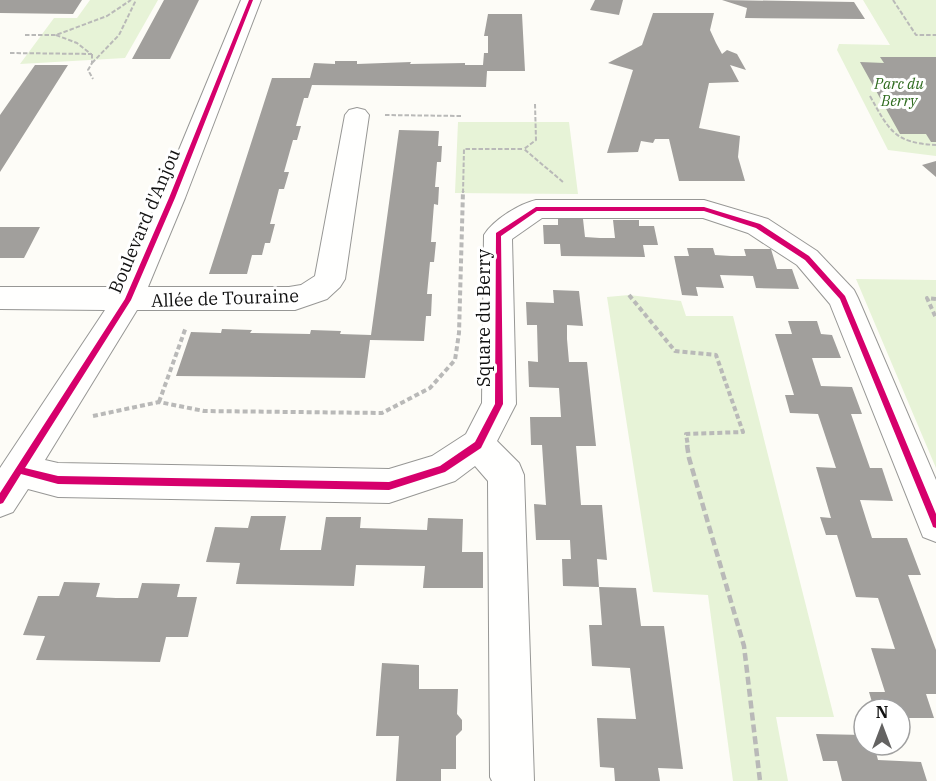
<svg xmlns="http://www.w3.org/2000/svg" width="936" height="781" font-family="'IBM Plex Serif',serif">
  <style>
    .green { fill: #e7f3d7 }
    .building { fill: #a19f9c }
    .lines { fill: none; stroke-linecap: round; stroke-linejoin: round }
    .minor-casing { stroke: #979795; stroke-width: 2 }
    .path-far2 { stroke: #b9b9b8; stroke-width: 2; stroke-dasharray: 4.5 2; stroke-linecap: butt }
    .path-far1 { stroke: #b9b9b8; stroke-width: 4; stroke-dasharray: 5 3; stroke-linecap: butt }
    .path { stroke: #b9b9b8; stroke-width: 4.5; stroke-dasharray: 8 4; stroke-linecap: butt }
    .minor { fill: #fffffe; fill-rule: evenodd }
    .cycleway-casing { stroke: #fff; stroke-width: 3 }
    .cycleway { fill: #d6006c; fill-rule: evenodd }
    .labels { text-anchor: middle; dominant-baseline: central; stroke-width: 6; stroke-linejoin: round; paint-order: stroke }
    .far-park-label { font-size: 15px; font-style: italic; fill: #2f6b1f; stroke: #fff }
    .street-label { font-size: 18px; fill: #111; stroke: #fff }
  </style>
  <rect width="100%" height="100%" fill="#fdfcf7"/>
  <path class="green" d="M90,0H158L125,58L20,64L54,18H77Z
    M863,0H936V156L888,150L837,50L839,44L890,45Z
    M458,122H569L578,194L455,193Z
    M856,279L936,280V468Z
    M629,295L681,301L686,316H733L834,717H776L788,781H733L708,595L653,592L607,297Z"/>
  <path class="building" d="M0,0H82L73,14L0,13Z
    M164,0H199L170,59H132Z
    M595,0H623L619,15L590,10Z
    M722,0L854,2L865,19L745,18L747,8Z
    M653,13H714L710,30L716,43L722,54L727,50L737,54L746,70L730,65L739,82L709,83L699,128L740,136L738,157L745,181H679L669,139H655L653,143L641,141L638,152L607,153L633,70L608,63L642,45Z
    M488,14H522L525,71H487L486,87L312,85L308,98H304L296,126H301L297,140H293L284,172H289L284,189H279L270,224H275L270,243H265L262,255H252L247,274H209L272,78H310L314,63L335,64V61H357V64L411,62L410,64L465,63V65H483L484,53H488V36H484Z
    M880,57H936V142H931L926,134H900L860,62L884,63Z
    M35,65H68L0,172V115Z
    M399,130L439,131L438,146H442L441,162H437L435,187H439L438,205L434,204L431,242H436L434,262H430L427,294H432L431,316H426L424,341L370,340L365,378L176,376L191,332L221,333L222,329L252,330L250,333L310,334L311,330L341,331L340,334L371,335Z
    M936,161V177L922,165Z
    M558,219H583L585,237L600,238H615L613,220H639V226H654L658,245H643L645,257L561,256L560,244H544L543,225H558Z
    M0,227H40L24,258H0Z
    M687,248H713L715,255L731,256H746L744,249H771L777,269H792L799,289L756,288L753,276L720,275L724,288L696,287L698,296L682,295L674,256H689Z
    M553,290L579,291L583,326L567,325V339L569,362H587L596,446H576L581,505H602L607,560L597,559L599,587L636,588L641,626H664L683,769L658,768L660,781H615L614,768L600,767L597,718L636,719L630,668L592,666L589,625H602L599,587L563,586L562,559H571L570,540H536L534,504L546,505L542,445H531L530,417H561L559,388L529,387L528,361L538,362L537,325H527L526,302L554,303Z
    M788,321H817L821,334L832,335L841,358H812L821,386L852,387L862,414H851L870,468H882L893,501L860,500L872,538H907L921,575H908L936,650V694H926L934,718H900V709H874L869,692H885L871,648L895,649L878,598L856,597L837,535H826L820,517L831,518L816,467L836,468L818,414L790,413L785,395H794L775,334H792Z
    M251,516H286L280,550H321L326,517H361L360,528L427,530L428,518L463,519L462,552H483V588H423L425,566L356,565L354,586L236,584L240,563L206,562L215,527L248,528Z
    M64,582L100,583L96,597L116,598H138L142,583L180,584L177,597H197L188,637H166L160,662L36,660L45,636L23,635L38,596H59Z
    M382,663L419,665V689H458L457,714L462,720V730L456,736V769H441V781H396L399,736H376Z
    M816,734L864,735V745H874L878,760L921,762L927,781H842L837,761H823Z"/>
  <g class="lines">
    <g class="minor-casing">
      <path id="minor" d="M241,0H261L185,198L148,287H289L301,285L315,276L345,115L349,110L357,108L365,110L369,115L345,279L340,287L327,299L295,310H137L45,460L58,463L389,469L432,456L466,434L482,403L484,235C493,220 519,204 536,200H704L768,219L817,251L854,290L858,298L936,480V542L923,537L830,304L797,265L748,233L703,218H542L512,239L516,404L497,441L519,463L524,475L534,781H492L490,777L488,481L475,466L455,481L389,503L58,497L28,489L13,512L0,517V468L105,310L0,309V287H119L159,198Z"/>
    </g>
    <path class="path-far2" d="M893,0L916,35H936
      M25,35H56L107,16L131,0
      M56,35L77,43L91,54
      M10,53L92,54
      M92,54V63L88,70L93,79
      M92,63L119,35L136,0
      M870,96C889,130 894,143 936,145
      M535,104L536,140L524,149L563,182
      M385,115L462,116
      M463,193L464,149H524"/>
    <path class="path-far1" d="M629,295L675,351L716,355L743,432L686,434L688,446
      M936,299L927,298L936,318
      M159,402L186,327
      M93,416L159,402L204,411L382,413L430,388L455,360L459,333L463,191"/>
    <path class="path" d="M687,445L689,458L744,646L760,781"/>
    <use href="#minor" class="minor"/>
    <g class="cycleway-casing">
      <path id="cycleway" d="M249,0H253L175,198L131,300L25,468L58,476L389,482L440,466L475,442L495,404L496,233L536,207H704L760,224L809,256L845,296L936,514V528L933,527L932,524L840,299L805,260L756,228L704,211H537L501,236L503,404L481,448L445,472L389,490L58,484L21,474L3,503L0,504V493L125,299L169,198Z"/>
    </g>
    <use href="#cycleway" class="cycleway"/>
  </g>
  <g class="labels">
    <g class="far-park-label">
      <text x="899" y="83">Parc du<tspan x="899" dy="17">Berry</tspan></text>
    </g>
    <g class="street-label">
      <text transform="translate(144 221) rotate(-67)">Boulevard d'Anjou</text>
      <text transform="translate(225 298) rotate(-2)">Allée de Touraine</text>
      <text transform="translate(483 318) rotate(-90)">Square du Berry</text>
    </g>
  </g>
  <g transform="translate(882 727)"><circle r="28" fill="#ffffff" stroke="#a0a0a0" stroke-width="1.5"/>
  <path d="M0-4.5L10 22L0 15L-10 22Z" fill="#646362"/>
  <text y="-9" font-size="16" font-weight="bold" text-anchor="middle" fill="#111111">N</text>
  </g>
</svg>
